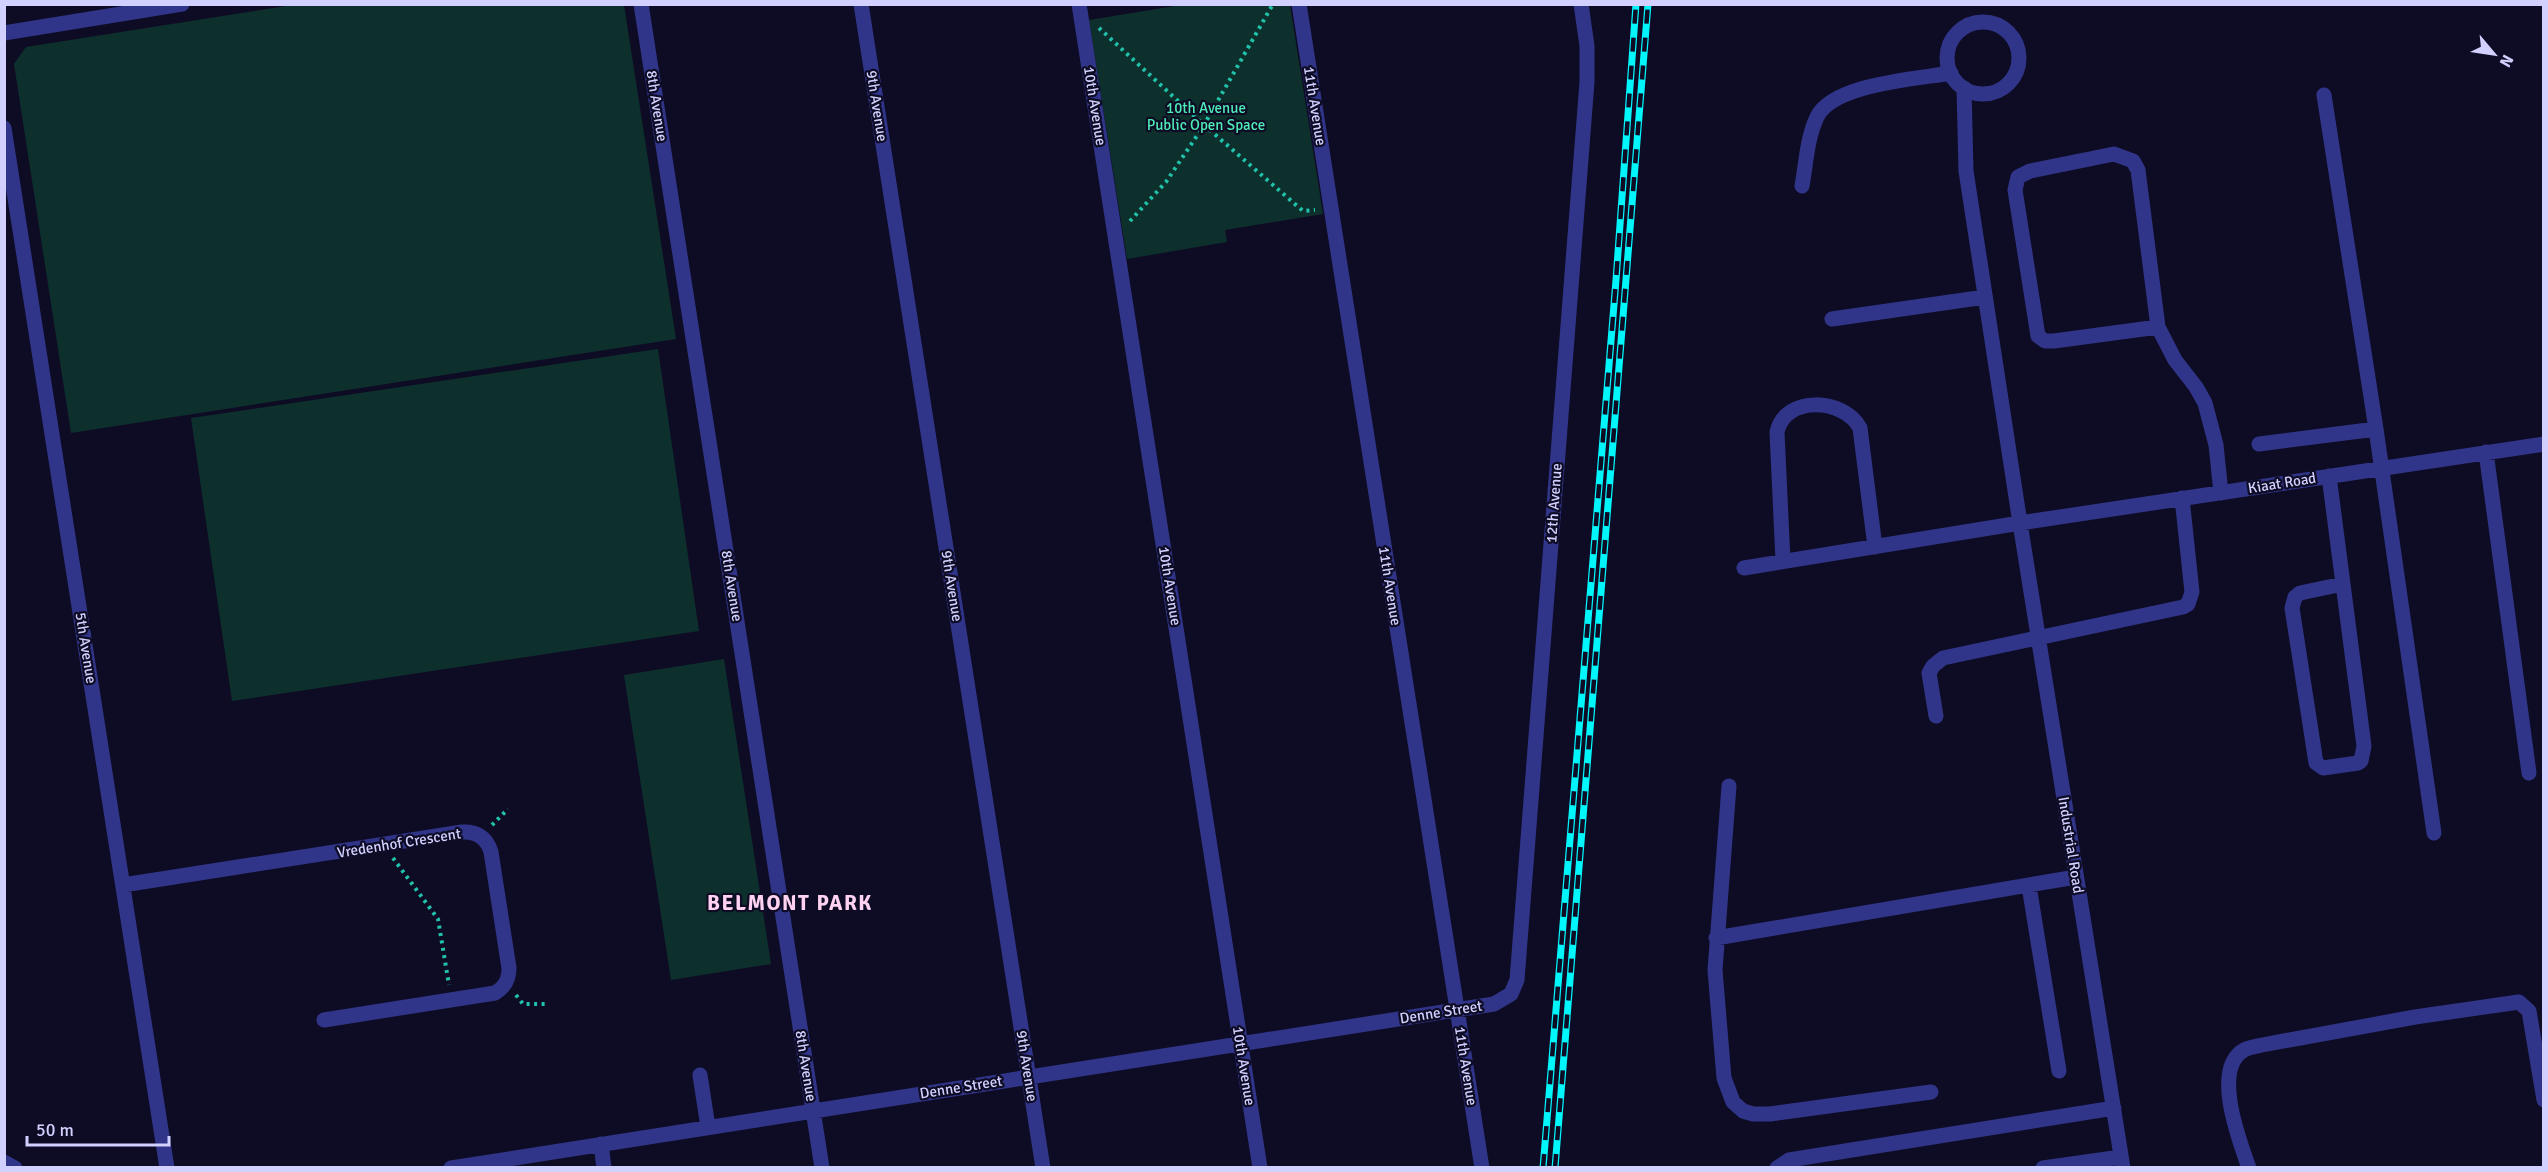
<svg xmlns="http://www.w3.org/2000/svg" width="2548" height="1172" font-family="Signika,sans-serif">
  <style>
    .green { fill: #0e302c }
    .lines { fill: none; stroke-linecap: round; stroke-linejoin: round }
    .path { stroke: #21c2ac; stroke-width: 4; stroke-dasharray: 3 4.5; stroke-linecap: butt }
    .minor { stroke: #313589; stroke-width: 15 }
    .rail-casing { stroke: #00f6fb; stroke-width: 7 }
    .rail { stroke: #0e0c25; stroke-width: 4.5; stroke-dasharray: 14; stroke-linecap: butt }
    .labels { text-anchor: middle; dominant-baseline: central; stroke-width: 4.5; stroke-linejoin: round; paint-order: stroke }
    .street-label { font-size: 15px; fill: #d1d0ff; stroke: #0e0c25 }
    .park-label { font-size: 15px; fill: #4eecb8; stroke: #0e0c25 }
    .district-label { font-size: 21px; font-weight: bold; letter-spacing: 1.5px; fill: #ffd2f2; stroke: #0e0c25 }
  </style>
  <rect width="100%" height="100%" fill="#0e0c25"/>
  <path class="green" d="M299,4L624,5L676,339L71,433L14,64L26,47Z
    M1181,5H1290L1323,214L1225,230L1227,242L1127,259L1089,20Z
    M658,349L699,631L232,701L191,418Z
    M724,659L771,964L671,980L624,675Z"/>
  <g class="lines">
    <path class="path" d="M1099,28L1204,125L1303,211L1315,210
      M1130,221L1166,182L1204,125L1273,4
      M492,825L508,809
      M393,858L438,919L449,985
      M516,995L523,1004H547"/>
    <path class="minor" d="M641,4L822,1168
      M861,4L1043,1168
      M1079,4L1260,1168
      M1299,4L1482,1168
      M1947 58a36 36 0 1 1 72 0a36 36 0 1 1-72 0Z
      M4,33L182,4
      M1964,88L1966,171L2020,523L2123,1168
      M2324,95L2376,429L2434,833
      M4,128L167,1168
      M1802,186C1806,164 1807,138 1817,117C1833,84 1916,79 1951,73
      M1832,319L1985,297
      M2158,327L2054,341H2045L2038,336L2015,190L2018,177L2030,171L2114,154L2133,161L2138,170L2158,327L2175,360L2196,387L2205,403L2216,445L2221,493
      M2259,444L2376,429
      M2486,452L2529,773
      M2329,476L2364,746L2361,761L2358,763L2323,768L2316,763L2292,608L2295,597L2300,593L2343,584
      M1783,561L1777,432C1785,395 1844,398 1860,428L1875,547
      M1744,568L2020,523L2544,444
      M1936,716L1929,673L1933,666L1943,658L2183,607L2188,604L2192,592L2182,498
      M1729,786L1715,970L1724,1078L1733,1102L1743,1111L1753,1114H1770L1931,1092
      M123,885L462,832C477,831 487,838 491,852L509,968C509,980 505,987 495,993L324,1020
      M2029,886L2059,1071
      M1716,938L2076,877
      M700,1075L708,1127
      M601,1144L604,1168
      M4,1162L15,1168
      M451,1168L1494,1004L1511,994L1517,980L1587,82V46L1581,4
      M1777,1168L1789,1160L2114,1108
      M2043,1168L2121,1157
      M2249,1168C2240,1142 2211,1069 2244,1050C2249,1047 2257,1046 2262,1045L2415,1017L2519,1002L2529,1011L2544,1100"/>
    <g class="rail-casing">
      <path id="rail" d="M1543,1168L1616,280L1636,4
        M1555,1168L1648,4"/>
    </g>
    <use href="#rail" class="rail"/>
  </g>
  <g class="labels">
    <g class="street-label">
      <text transform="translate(657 106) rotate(81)">8th Avenue</text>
      <text transform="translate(877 106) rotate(81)">9th Avenue</text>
      <text transform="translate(1095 106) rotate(81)">10th Avenue</text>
      <text transform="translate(1315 106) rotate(81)">11th Avenue</text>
      <text transform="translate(2282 483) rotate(-9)">Kiaat Road</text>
      <text transform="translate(1554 503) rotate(-86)">12th Avenue</text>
      <text transform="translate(732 586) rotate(81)">8th Avenue</text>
      <text transform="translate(952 586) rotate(81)">9th Avenue</text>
      <text transform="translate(1170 586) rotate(81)">10th Avenue</text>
      <text transform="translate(1390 586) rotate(81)">11th Avenue</text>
      <text transform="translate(86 648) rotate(81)">5th Avenue</text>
      <text transform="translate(399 843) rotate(-9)">Vredenhof Crescent</text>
      <text transform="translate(2071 845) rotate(81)">Industrial Road</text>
      <text transform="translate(1441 1012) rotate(-9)">Denne Street</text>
      <text transform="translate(806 1066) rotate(81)">8th Avenue</text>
      <text transform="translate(1027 1066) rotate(81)">9th Avenue</text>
      <text transform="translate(1244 1066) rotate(81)">10th Avenue</text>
      <text transform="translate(1466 1066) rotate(81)">11th Avenue</text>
      <text transform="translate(961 1087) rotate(-9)">Denne Street</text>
    </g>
    <g class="park-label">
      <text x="1206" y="108">10th Avenue<tspan x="1206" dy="17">Public Open Space</tspan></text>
    </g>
    <g class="district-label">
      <text x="790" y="903">BELMONT PARK</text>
    </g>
  </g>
  <rect width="2548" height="1172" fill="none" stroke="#d1d0ff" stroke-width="12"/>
  <g transform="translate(2494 54) rotate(119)" stroke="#0e0c25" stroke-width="4.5" paint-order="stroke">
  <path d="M0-4.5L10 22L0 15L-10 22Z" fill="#d1d0ff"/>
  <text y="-9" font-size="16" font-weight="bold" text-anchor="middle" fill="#d1d0ff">N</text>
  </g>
  <path d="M27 1136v9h142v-9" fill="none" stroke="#d1d0ff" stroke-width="3"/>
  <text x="36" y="1136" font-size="18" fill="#d1d0ff" stroke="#0e0c25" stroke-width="4.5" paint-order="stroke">50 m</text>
</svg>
